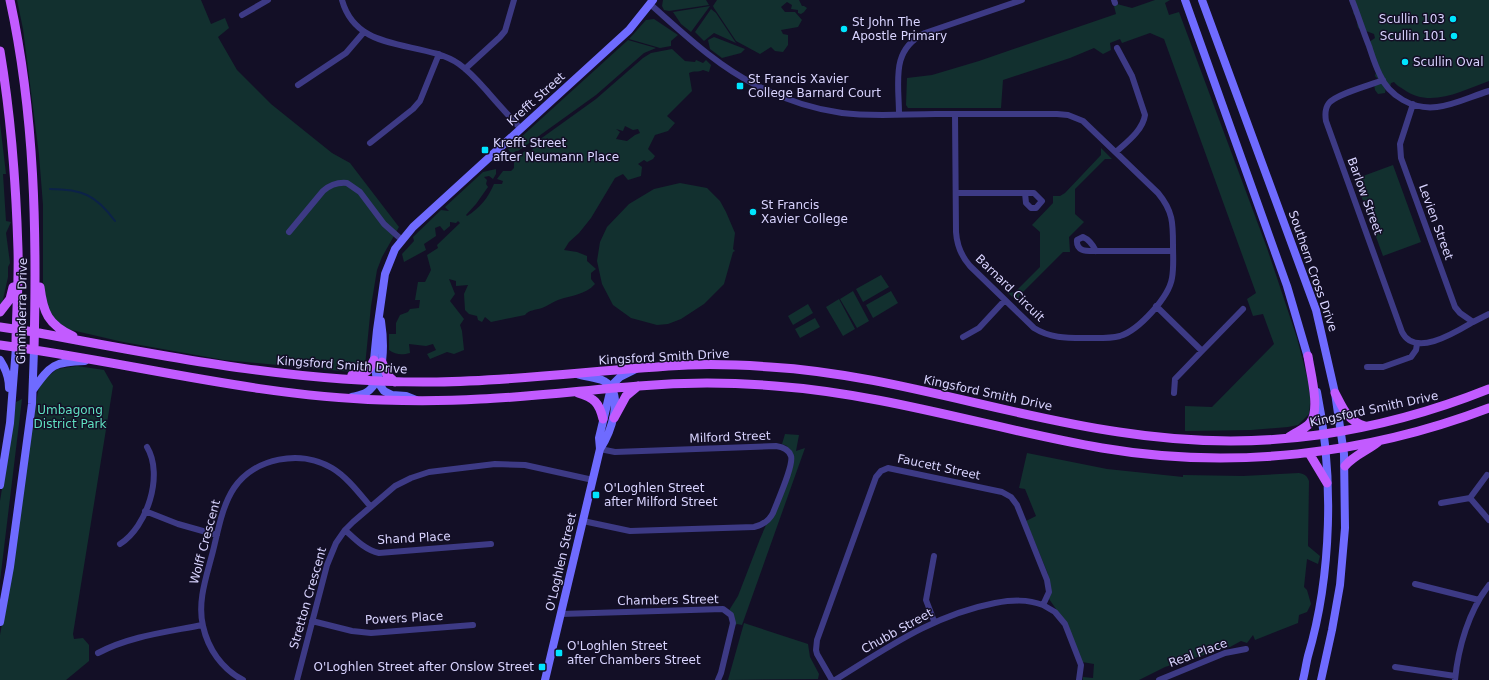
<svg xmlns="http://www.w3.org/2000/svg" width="1489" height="680" font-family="'DejaVu Sans',sans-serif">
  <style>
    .green { fill: #12302f; fill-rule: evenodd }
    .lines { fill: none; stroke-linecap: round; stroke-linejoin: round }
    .stream { stroke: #0c2248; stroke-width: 2 }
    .street { stroke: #3d3a85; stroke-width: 6 }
    .secondary { stroke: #6f6bff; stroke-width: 8 }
    .primary { stroke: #c25bff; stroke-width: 9 }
    .poi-dot { fill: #00e5ff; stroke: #130f26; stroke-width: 1.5 }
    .labels { text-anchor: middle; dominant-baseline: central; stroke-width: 3; stroke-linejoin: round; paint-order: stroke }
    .poi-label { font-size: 12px; fill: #d9d4ff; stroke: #130f26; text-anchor: start }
    .street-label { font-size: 12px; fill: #d9d4ff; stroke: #130f26 }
    .park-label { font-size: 12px; fill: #5fe0c0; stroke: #130f26 }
  </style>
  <rect width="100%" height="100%" fill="#130f26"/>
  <path class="green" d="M17,0H201L211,24L225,18L229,28L218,37L237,70L271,104L332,153L350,163L399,227L382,257L377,270L371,306L365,366L361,370L352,372L224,360L123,342L67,329L51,319L43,297V205L39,155L23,29Z
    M663,0H706L709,5L669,11L664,10L662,6Z
    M717,0H799L802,6H804L807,8L804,12L801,14L798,13V10L791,9L792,5L787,2L781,7L785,12H795L802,20L798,27L781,30L783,34L788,35V45L783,52L775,51L771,47L760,54L736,41L714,8L713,6Z
    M1155,0H1170L1165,3L1169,15L1179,12L1267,248L1297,338L1311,392L1309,414L1298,425L1288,427L1251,430L1185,431V406L1212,407L1274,344L1263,314L1253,316L1247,299L1256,293L1164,39L1150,33L1122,43L1120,39L1110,43L1111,50L1103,54L1094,48L1070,58L1003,80L1001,108H908L906,105L907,78L932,75L979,61L1116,14L1114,6L1117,4L1132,8Z
    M1351,0H1489V81C1461,91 1430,109 1403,89C1400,87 1396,85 1394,82L1391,83L1390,87H1386L1385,93L1378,94L1375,90L1374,84L1378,79L1375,76L1376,72L1374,68L1373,59L1370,58L1369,42L1375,38L1374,34L1358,28L1357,23L1358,19L1353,13L1355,10L1350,4Z
    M710,6L691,32L681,24L673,12Z
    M711,9L716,13L736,43L714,33L704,41L695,32Z
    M654,19L678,35L671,41V46L660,48L629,39L646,20Z
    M714,37L745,49L741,53L722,58L710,49L708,40Z
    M628,40L656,48L644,53L596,95L518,151H516L513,153L510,152L508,149Z
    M672,49L685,61L695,62L696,60L703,63L706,60L711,65L709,72L703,70C698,73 694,70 689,73L692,91L667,116L675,123L668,131L655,135L648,149L655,156L653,159L647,162L644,160L638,164L642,167L641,176L628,180L623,174L615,178L591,218L579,233L569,242L564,250L577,252L587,256V261L596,269L591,273V279L595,284C585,295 572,295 558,300C553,302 547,306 542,308C535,310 529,310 525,315L491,322L485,317L482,322L478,320L477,316L469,314L465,310L464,294L468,285L456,286V281L449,279L455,294L450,301L464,319L460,325L462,331L464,350L454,354L447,352L430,359L427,354L436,350L433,344L426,346L409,344L410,353C402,355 396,355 389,350V334H396V323L400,315L408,312L410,309L419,308L420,300H415L418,282H425L431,270L427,255L438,248L437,245L460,223L458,221L456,223L450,222V226L444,231L440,226L435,228L436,236L424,244L426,250L404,262L402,254L414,241L413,237L441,210L449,211L445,207L483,172L496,169V174L493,179L489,176L484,177L487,180L486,184L488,187L476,204L466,215L467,216C480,208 488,198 494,184H502L503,181L497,179L503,171H511L514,168V160L525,151H531L533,149L532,145L596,99L643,58L651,53ZM625,126L633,130L638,129L640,133L635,135L627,141L616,139L620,132L616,129L623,131Z
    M0,123L6,174H3L6,221L11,222L6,233L10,263L8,267V277L2,304L0,305Z
    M1101,148L1112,159H1105L1075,189V214L1084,222L1069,237L1070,252H1063L1019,296V303L1008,293L1015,292L1040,267V232L1032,225L1053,203V196H1060L1065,193L1101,155Z
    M1393,165L1421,242L1383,256L1355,179Z
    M680,183L707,188L720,201L726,212L735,233L733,249L735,251L733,252L724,284L704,304L681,319L668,324L657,325L631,318L613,305L602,284L597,261L600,242L607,227L629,204L654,189Z
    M881,275L889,287L863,302L856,289Z
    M853,291L869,321L857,328L840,299Z
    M891,291L898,303L873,318L866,305Z
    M839,299L855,329L843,336L826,307Z
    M808,304L813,313L793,325L788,316Z
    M815,318L820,327L800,338L795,329Z
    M77,366L104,370L113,386L73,634L74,639L83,638L89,645V661L66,680H0V635L7,596L35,407L39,387L43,381L57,369Z
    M22,399L0,581V501L16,402Z
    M785,434L799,435L796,451L805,448L742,625L737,624L733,627L728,612L738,596L760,539L790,469L792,455L787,446L782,444Z
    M1027,453L1107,469L1183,477V475L1243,476L1299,473C1305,474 1307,476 1309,481L1308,546L1320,556L1318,564L1307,559L1304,587L1307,590L1311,604L1307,612L1299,615L1298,623L1255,640L1253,635L1247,643L1241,641L1230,647L1165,667L1139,680H1083V677L1093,678L1094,664L1082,662L1061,616L1049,599L1048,574L1026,521L1036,516L1025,489L1019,488Z
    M744,623L808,644L810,657L819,674L818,679L728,680Z"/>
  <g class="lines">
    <path class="stream" d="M50,189C82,189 96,195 115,221"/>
    <path class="street" d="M342,0C357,55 422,39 459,64C469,71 478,81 486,90C497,103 509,116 521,129
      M1114,0L1115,3
      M1352,0C1358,15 1363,31 1369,46C1372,55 1375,65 1380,75C1389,96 1413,110 1437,107C1455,105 1472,96 1489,91
      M650,4C683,33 716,65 756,85C783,99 812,109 842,113C873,117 905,114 936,114C976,114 1017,114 1057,114L1068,115L1083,121L1158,193C1173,211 1173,223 1173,245C1173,256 1174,267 1172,278C1169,297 1139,330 1120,336C1108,339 1096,338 1084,338C1065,338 1050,338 1034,328L970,266C961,256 957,246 956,232L955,114
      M242,15L268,0
      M465,69L500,37L505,31L514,0
      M1383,80C1371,85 1336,94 1329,103C1325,108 1325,115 1326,121L1402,332C1415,358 1456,332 1473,322
      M298,85L346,53L364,32
      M1413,104L1400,144L1401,158L1455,307L1460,313L1473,322L1489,314
      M899,114C899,82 890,50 925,33L1022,0
      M370,143L413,109L420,101L439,54
      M1116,152C1127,142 1143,130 1145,115L1132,76L1117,48
      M956,193H1025L1026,203L1031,208H1036L1042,201L1034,193H1025
      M289,232L323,191C330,185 337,182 347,183L360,192L384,224L402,240
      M1096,251C1093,245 1090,240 1083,237L1077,240C1076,252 1087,251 1096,251H1173
      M1156,306L1202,351L1175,379L1174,393
      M963,337L979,328L1005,300
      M1202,351L1243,309
      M1367,367H1383L1411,357L1416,350L1417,344
      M1470,498L1489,520
      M1441,503L1470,498L1487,475
      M145,511L178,524L217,535
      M583,521L630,531L754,527C763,525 769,521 773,513C777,502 794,465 791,456C789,450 783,447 776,446L615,452L600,449
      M345,530C355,539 365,550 379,553L491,544
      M120,544C147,527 164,475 147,447
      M934,556L926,600L934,621
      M1415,584L1479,600
      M561,614L723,609L731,615L733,623L721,673L718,680
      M312,621L352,631L371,633L473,625
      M98,653C130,636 167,632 202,625
      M1395,667L1455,676
      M243,680C222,669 208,649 203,626C197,601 207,575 213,551C218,531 222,506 234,488C254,458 301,449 332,468C347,477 359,493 370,506
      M297,680L327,565L336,543L345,530L353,522L395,486L411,478L429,472L495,464L525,465L593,480
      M832,680L817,654L816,650L817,640L876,477L881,471L888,468L1002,492L1011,497L1017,505L1047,580L1049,592L1043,605L1055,612L1065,624L1081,665L1079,680
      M835,680C887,648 933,615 995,603C1012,600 1027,599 1043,605
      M1159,680L1225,653L1246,649
      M1455,680C1458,648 1469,610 1489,585"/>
    <path class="secondary" d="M1185,0L1287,286L1309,361
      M1202,0L1316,310L1335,393L1344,454L1345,528L1340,585L1332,630L1321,680
      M0,360C6,369 9,377 9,388
      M577,374C585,377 596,377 604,381C626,394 610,434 600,449
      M33,390C51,364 54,362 85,361
      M352,397C356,396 363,395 367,392C386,379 384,341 381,321
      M416,400L406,396L392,395L384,391L377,381L374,360L377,330L385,274L395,249L413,227L629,30L653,0
      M0,485L10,423L16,347
      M0,622L10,567L32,404L34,350
      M545,680L600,449L599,438L611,388L614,383L620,377L636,369
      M1303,680C1305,672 1306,664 1308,656C1332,575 1334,475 1317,392"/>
    <path class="primary" d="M10,0C35,115 37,233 34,350
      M0,51C11,116 16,183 18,250C19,282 16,315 16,347
      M40,287C43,312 48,325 73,336
      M0,312L10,299L13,287
      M0,327L34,332C167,357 302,384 437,382C521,381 605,369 688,365C715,364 743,365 770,367C888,374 1002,415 1119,432C1183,442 1253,444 1318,435C1376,427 1434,411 1489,389
      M0,345C128,362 253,396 382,400C415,401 447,401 480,399C533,397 586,390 639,386C684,382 730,382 775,386C886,394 993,429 1102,448C1231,470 1366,455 1489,408
      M382,362L387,375L395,382
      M352,375C365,374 368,373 374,360
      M578,393C594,398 599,402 603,419
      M1335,393C1343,408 1347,421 1365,426
      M614,418L626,396L638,386
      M1289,437C1296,432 1305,429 1310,423C1321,410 1310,371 1308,356
      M1309,453L1327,483
      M1345,466C1354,455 1367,451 1378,442"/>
  </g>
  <g class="poi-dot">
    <circle cx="1453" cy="19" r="4"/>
    <circle cx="844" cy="29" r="4"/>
    <circle cx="1454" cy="36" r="4"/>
    <circle cx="1405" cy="62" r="4"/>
    <rect x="736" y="82" width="8" height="8" rx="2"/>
    <rect x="481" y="146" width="8" height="8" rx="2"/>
    <circle cx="753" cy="212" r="4"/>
    <rect x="592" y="491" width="8" height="8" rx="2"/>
    <rect x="555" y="649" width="8" height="8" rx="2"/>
    <rect x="538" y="663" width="8" height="8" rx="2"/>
  </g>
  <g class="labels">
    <g class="poi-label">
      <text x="1445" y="19" text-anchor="end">Scullin 103</text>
      <text x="852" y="22">St John The<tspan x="852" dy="14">Apostle Primary</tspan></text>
      <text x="1446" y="36" text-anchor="end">Scullin 101</text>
      <text x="1413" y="62">Scullin Oval</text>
      <text x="748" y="79">St Francis Xavier<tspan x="748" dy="14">College Barnard Court</tspan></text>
      <text x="493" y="143">Krefft Street<tspan x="493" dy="14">after Neumann Place</tspan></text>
      <text x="761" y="205">St Francis<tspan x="761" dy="14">Xavier College</tspan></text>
      <text x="604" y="488">O'Loghlen Street<tspan x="604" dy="14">after Milford Street</tspan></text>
      <text x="567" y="646">O'Loghlen Street<tspan x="567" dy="14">after Chambers Street</tspan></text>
      <text x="534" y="667" text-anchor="end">O'Loghlen Street after Onslow Street</text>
    </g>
    <g class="street-label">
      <text transform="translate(536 99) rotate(-42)">Krefft Street</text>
      <text transform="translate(1365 196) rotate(70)">Barlow Street</text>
      <text transform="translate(1436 222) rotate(70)">Levien Street</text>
      <text transform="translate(1313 271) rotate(71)">Southern Cross Drive</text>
      <text transform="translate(1010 288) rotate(44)">Barnard Circuit</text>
      <text transform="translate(22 311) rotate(-89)">Ginninderra Drive</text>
      <text transform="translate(664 357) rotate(-3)">Kingsford Smith Drive</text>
      <text transform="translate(342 365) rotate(4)">Kingsford Smith Drive</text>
      <text transform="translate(988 393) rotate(12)">Kingsford Smith Drive</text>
      <text transform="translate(1374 409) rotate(-12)">Kingsford Smith Drive</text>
      <text transform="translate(730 437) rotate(-2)">Milford Street</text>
      <text transform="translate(939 467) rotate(12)">Faucett Street</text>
      <text transform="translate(414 538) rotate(-3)">Shand Place</text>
      <text transform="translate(205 542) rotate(-75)">Wolff Crescent</text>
      <text transform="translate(561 562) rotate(-77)">O'Loghlen Street</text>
      <text transform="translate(308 598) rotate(-74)">Stretton Crescent</text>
      <text transform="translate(668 600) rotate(-1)">Chambers Street</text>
      <text transform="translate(404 618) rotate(-3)">Powers Place</text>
      <text transform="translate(897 631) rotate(-29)">Chubb Street</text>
      <text transform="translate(1198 653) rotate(-20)">Real Place</text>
    </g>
    <g class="park-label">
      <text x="70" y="410">Umbagong<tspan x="70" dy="14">District Park</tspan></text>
    </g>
  </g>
</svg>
